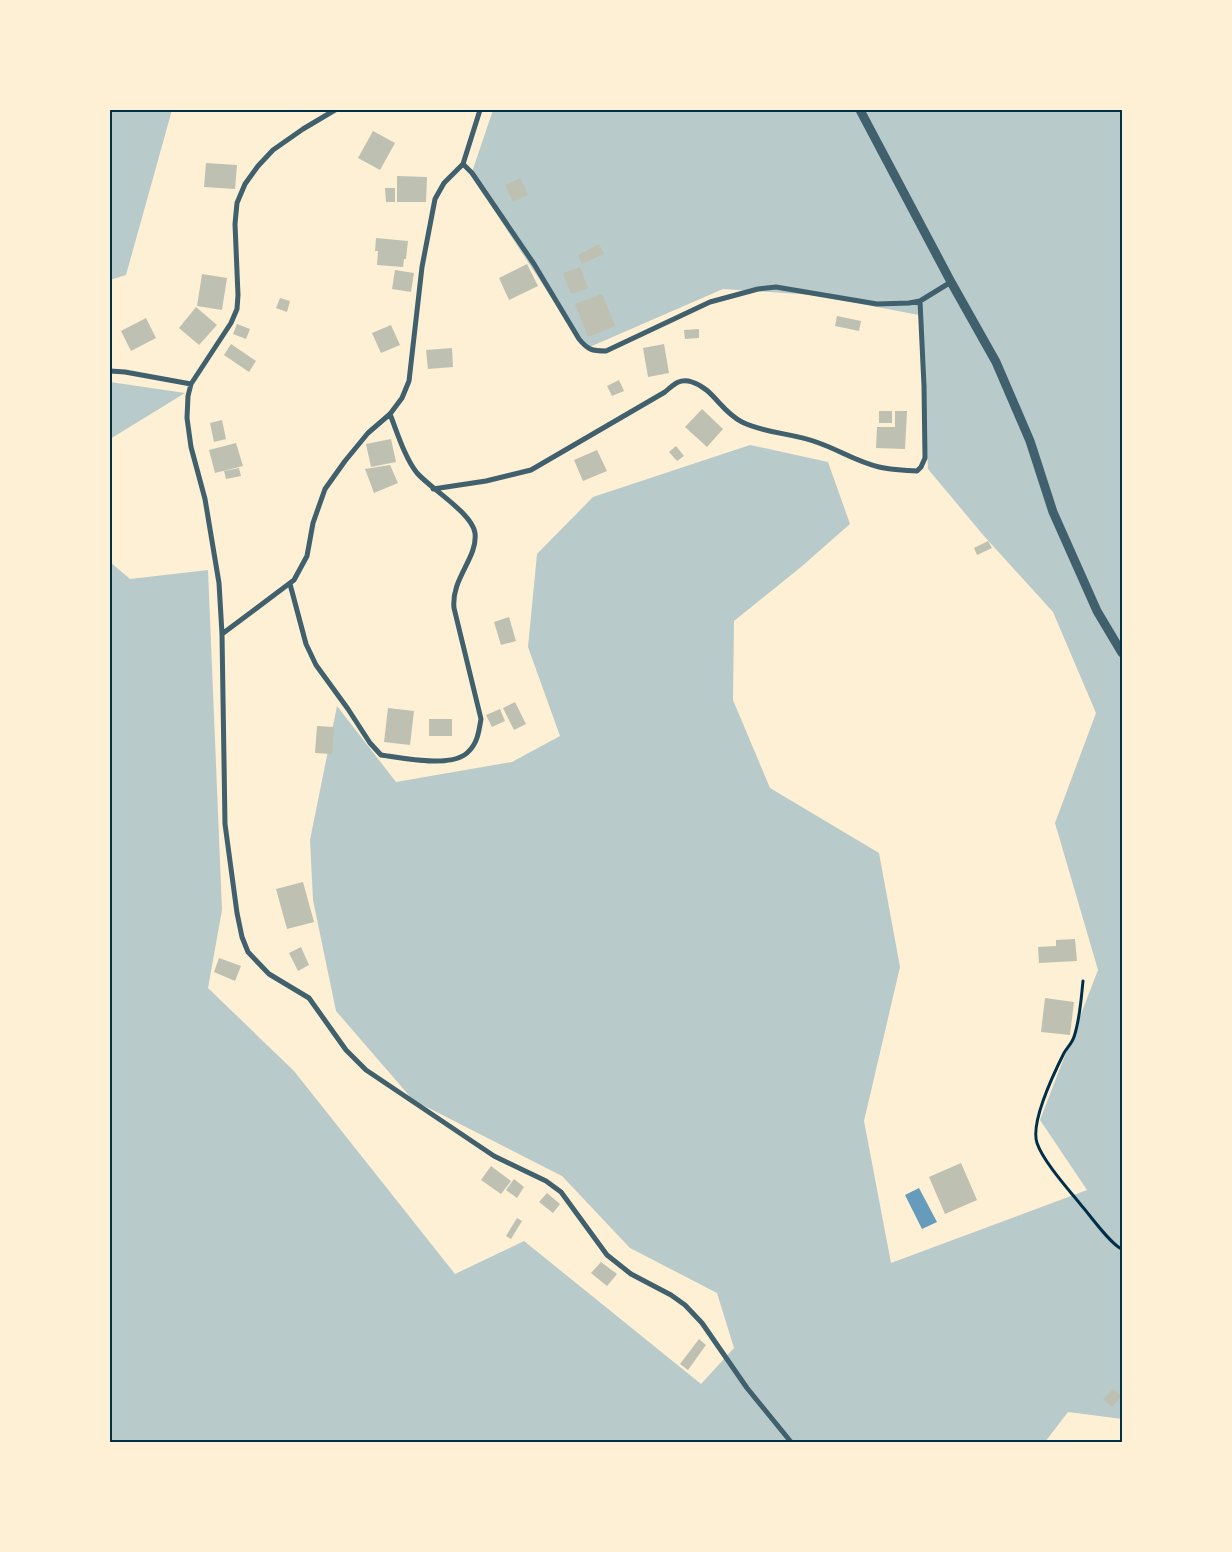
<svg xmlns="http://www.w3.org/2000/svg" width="1232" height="1552" font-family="'Sofia Sans Condensed',sans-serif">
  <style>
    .green { fill: #b9caca }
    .water { fill: #669bbc }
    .building { fill: #bec0b2 }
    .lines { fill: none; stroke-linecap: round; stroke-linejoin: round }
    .path { stroke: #003049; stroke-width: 3 }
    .minor { stroke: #3f606c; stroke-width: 5 }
    .tertiary { stroke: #3f606c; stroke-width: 9 }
    .neatline { fill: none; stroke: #003049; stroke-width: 2 }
  </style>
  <rect width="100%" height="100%" fill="#fdf0d5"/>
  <path class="green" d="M110,110H172L126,275L110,280Z
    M493,110H1122V1419L1068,1412L1045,1442H110V562L130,579L208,570L222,910L208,988L294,1071L455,1274L524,1241L701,1384L734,1348L717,1293L630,1248L562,1176L413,1100L336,1011L313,900L310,840L337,706L396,782L512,762L560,736L528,647L537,554L593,497L750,445L828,462L850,524L801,567L734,621L733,700L770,788L879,853L900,967L864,1121L891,1263L1087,1190L1040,1120L1098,970L1055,823L1096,713L1053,612L984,536L928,469L919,315L814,295L723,289L585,349L471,175Z
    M110,382L185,393L110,439Z"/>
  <path class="water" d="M919,1188L937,1222L922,1229L905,1195Z"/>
  <path class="building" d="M373,131L395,143L380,170L358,158Z
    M206,163L237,165L235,189L204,187Z
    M397,176L427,177L426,202H397Z
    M520,178L528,195L513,202L505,185Z
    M385,188H395V202H386Z
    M376,238L408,241L406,259H404L403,267L377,265L378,251H375Z
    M599,244L604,254L582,264L578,255Z
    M527,264L538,286L509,300L499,278Z
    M580,267L588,288L571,294L563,273Z
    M395,270L414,273L411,292L392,289Z
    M202,274L227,278L222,310L197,306Z
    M602,294L615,326L588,337L575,304Z
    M280,298L290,301L287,312L276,308Z
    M196,307L217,325L199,345L179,328Z
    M837,316L861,321L859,331L835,326Z
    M146,318L156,338L131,351L121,331Z
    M237,324L250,329L246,339L233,334Z
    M391,325L400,345L381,353L372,333Z
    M699,329V338L685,339L684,330Z
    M231,344L256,361L249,372L224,355Z
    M664,344L669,373L648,377L643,348Z
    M452,348L453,367L428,369L426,350Z
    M619,380L624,391L612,396L607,386Z
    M702,409L723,429L707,447L685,427Z
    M879,411H892V423H879Z
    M895,411H907L905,449L876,448L877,427H895Z
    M222,420L226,439L214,442L210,423Z
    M391,439L396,462L371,467L366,444Z
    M236,443L243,466L215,473L209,450Z
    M676,446L684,456L677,461L669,452Z
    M597,450L607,471L583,481L574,460Z
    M390,465L398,483L374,493L365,469Z
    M239,468L241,476L226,479L224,471Z
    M988,541L992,548L977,555L974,548Z
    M509,617L516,641L501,645L494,622Z
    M515,702L526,724L514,730L503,708Z
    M388,708L414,711L410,745L384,742Z
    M500,709L505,721L492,727L486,715Z
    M429,719H452V736H429Z
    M317,726L334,727L332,754L315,753Z
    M303,882L314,922L287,929L276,889Z
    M1075,939L1077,961L1039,963L1038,947L1056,946V940Z
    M301,947L309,965L298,971L289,953Z
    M219,958L241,966L235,981L214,972Z
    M1045,998L1074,1002L1070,1035L1041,1032Z
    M961,1163L977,1200L945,1214L929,1177Z
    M491,1166L511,1181L501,1194L481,1180Z
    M514,1179L524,1187L517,1198L506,1190Z
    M547,1193L560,1204L553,1213L539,1202Z
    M517,1218L522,1221L511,1239L506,1236Z
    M601,1262L617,1274L607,1286L591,1273Z
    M699,1339L706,1345L688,1370L680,1364Z
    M1113,1389L1122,1396L1112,1407L1103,1399Z"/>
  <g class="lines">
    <path class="path" d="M1083,981C1081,1000 1080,1019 1074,1037C1072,1043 1067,1048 1064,1053C1054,1073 1030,1122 1037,1143C1043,1161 1068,1189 1081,1205C1090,1215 1111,1245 1122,1249"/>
    <path class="minor" d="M335,110L303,129L273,150L258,166L245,184L237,203L235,224L238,295L237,309L231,323L191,384L188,396L187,418L191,447L205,499L219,583L222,634L225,824L237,913L242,937L248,952L269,974L309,998L346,1050L366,1070L494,1156L546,1181L561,1192L607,1255L631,1274L671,1295L685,1305L702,1323L747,1388L791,1442
      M463,164L472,173L534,264L579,339C588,350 592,351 606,351L710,302L758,289L776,287L877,304L909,303L920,301L951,282
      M110,371L125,372L191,384
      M433,489L486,481L531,470L665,392C674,384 680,378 692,382C714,389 720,411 742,422C766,434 794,433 819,443C839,450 857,462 879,467C891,470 904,470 917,471L921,467L925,458L924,386L920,301
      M290,584L306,644L316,665L348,709L370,743L381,755C402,758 454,769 469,751C478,742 479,730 481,719L454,608C451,578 478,558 475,533C472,513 431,489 417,473C405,458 397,432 390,414
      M222,634L294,580L307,556L313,523L325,489L345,461L368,433L390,414L402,398L409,381L422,267L435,199L444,183L463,164L480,110"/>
    <path class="tertiary" d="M860,110L951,282L996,362L1030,441L1053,512L1097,611L1122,653"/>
  </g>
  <rect width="1232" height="1552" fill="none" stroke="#fdf0d5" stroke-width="222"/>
  <rect x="111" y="111" width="1010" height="1330" class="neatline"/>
</svg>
